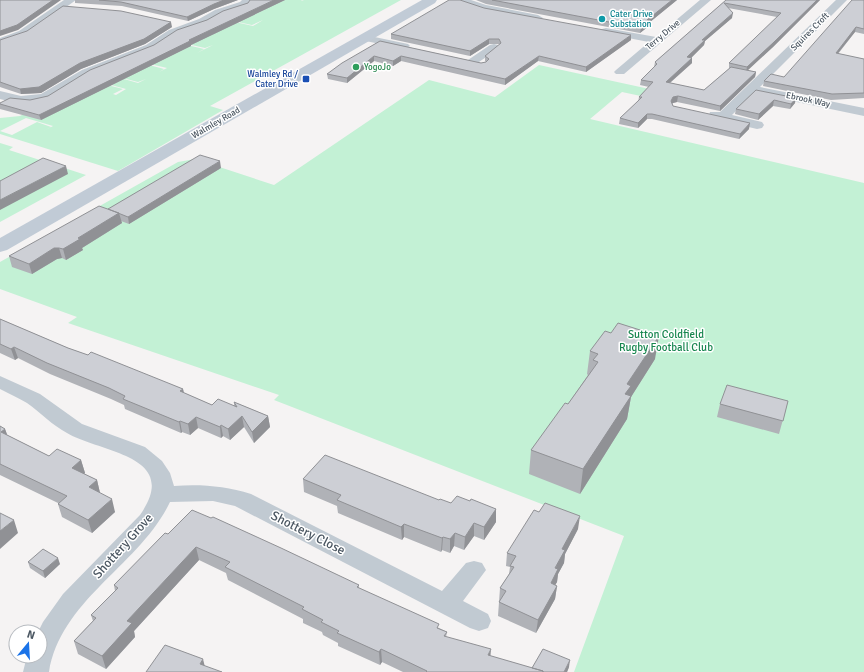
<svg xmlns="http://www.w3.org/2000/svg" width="864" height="672" font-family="Signika,sans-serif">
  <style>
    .green { fill: #c3f1d5 }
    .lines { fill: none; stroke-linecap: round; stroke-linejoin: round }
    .minor { fill: #c1cad2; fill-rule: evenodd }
    .secondary { fill: #c1cbd6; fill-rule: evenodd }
    .wall { fill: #b0b2b7; fill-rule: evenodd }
    .shaded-wall { fill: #909195 }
    .building { fill: #cdcfd5; stroke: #909195 }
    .culture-dot { fill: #0f9aa8; stroke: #fff; stroke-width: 1.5 }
    .leisure-dot { fill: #2e9e5b; stroke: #fff; stroke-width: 1.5 }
    .transit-dot { fill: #1a4fb4; stroke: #fff; stroke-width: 1.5 }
    .labels { text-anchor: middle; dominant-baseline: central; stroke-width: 3; stroke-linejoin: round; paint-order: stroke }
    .far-culture-label { font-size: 9px; fill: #0d838f; stroke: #fff; text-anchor: start }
    .far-street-label { font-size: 9px; fill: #4a5661; stroke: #fff }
    .far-leisure-label { font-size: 9px; fill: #27864d; stroke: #fff; text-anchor: start }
    .far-transit-label { font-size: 9px; fill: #164399; stroke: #fff; text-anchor: end }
    .park-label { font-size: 11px; fill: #17864f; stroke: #fff }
    .near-street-label { font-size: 13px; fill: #4a5661; stroke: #fff }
  </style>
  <rect width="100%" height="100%" fill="#f5f3f3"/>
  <path class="green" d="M284,0H302L301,1L304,0H401L210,106L223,110L118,171L0,134V131L12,135L37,122L51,127L44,131L53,126L26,118L0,131V118L20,116L28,112L84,79L123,89L113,94L116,95L126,89L85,78L96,71L138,83L146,79L138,82L111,75L138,62L164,69L159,72L167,68L129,59L170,41L204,49L197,53L213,45L205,48L170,40L217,18L253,26L263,20L252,25L238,22Z
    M539,65L677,95L669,102L622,92L590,119L864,183V672H574L624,536L274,400L279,395L68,323L77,317L0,289V262L178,162L195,159L274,185L429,80L495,97Z
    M0,143L13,147L9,150L86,175L0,222Z"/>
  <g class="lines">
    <path class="minor" d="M64,0H76L27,35L0,45V38L19,31Z
      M242,0H252L248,6L223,14L207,23L177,34L154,49L90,74L49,100L31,104H21L0,99V91L21,96L41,94L82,70L146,45L169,30L199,19L215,10L240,2Z
      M456,0H471L486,5L538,15L543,18L538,21L484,11L457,2Z
      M700,0H711L624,74H616L614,72L616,70L649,42L602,33L601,31L602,29L606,28L656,37Z
      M836,0H847L760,87L864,108V116L754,93L732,115L762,122L764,125L762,128L757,129L710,118L709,115L710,112H720Z
      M365,35L408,44L410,46L404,49L361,40L360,38Z
      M494,44L498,45L500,47L498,49L476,64H468L466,62L468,60L490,45Z
      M0,376L40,394L82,424L145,447L162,461L170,473L174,486C201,484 225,486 251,494L442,591L466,563L474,561L482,563L486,570L463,601L488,614L491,621L488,628L479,631L470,628L235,506L213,501L170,502C140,565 61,599 49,672H23L27,656H40V632H38L43,622L63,594L140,515C182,455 101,453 67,433C52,425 41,413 27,403C19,398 9,394 0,389Z"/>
    <path class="secondary" d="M422,0H437L435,3L7,250L0,252V238Z"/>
  </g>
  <path class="wall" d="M75,0H238L214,9L188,21L122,6L75,3Z
    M250,0H285L191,45V46L41,120L0,109V103L30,100L48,96L207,20L248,3Z
    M476,0H677L650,22L649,26L640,33L486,4Z
    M726,0H820L773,47L747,70L756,72L755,77L720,111L677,102L673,103H672L673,106L749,129L739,139L652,119H647L638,128L619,124L620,118L638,102L639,97L649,87L640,85L641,80L654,67L655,62ZM728,8L777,17L729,63V68H730L704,90L670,83L692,63L691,58L704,45L705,41L732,18Z
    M864,0V34L855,32L838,54L864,59V98L831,100L763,86L764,81L784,77Z
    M484,8L631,40L586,72L538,61L505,85L401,61L393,66L374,61L347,83L328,79L327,74L380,41L481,63L486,62L485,61V56L499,45V44H489L470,56L391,39V34Z
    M172,27L145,44L81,69L41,93L21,94L0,87V40Z
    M756,90L795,103L790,109L773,106L758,120L735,114L736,109Z
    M221,168L129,224L121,221L122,223L82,248L83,250L66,260L62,258L57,259L32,274L12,267L9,256L108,209Z
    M0,319L68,348L183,389L184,393L212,405L234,406V402L268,416L270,427L254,443L244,427L230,440L223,436L221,438L198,428L190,435L182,432L181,433L125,409L124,405L111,399L50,374L18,358L15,360L0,353Z
    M590,351L655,359L631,397L627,419L580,494L529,474L531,450L568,404L588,375L587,374Z
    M788,401L779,434L717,417L720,404Z
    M0,426L5,429L7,435L49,456L81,460L85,473L84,474L97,480L100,493L115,512L92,533L62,517L58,504V503L0,475Z
    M303,479L439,500L451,503L470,501L496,509V522L484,540L474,536L464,550L454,546L450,553L442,550L441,552L404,537L402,540L338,513L337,506L304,492Z
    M578,529L565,554L564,563L558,574L557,582L555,585L557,586L555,599L536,633L498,616L500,588L509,574L510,567L506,566L507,553Z
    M168,534L359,585V588L447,632L446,637L490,656L532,668L569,667L567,672H403L382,662L380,665L338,646V643L323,635L322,632L303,623V619L228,580L226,573L199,560L134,631L135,637L106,669L78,654L74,641L93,621L91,615L115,591L114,585Z
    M28,562L60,564L45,578L30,568Z"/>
  <path class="shaded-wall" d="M53,0H61L18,30L0,36V31Z
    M224,0H238L214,9L188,21L187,17L214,4Z
    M274,0H285L191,45V46L41,120L39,115L189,40Z
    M672,0H677L650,22L649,26L640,33L641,28L647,20Z
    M817,0H820L773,47L746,72L747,67Z
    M733,13L732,18L705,41L704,45L687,62V57L702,40Z
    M171,22L172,27L145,44L81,69L41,93L21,94L20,89L80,63Z
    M856,27L855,32L834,58L836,53Z
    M631,35V40L586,72V67Z
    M489,39V44L470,56V51Z
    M374,56V61L347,83V78Z
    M401,56V61L393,66V61Z
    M539,56L538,61L505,85V79Z
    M692,58V63L665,87L666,82Z
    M756,72L755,77L720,111V106Z
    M678,96L677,102L673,103L670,106L671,101L673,97Z
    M796,98L795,103L790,109L791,104Z
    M774,100L773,106L758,120L759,114Z
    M647,114V119L638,128V123Z
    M750,123L749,129L739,139L740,134Z
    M220,161L221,168L129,224L128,217Z
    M66,166L68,174L0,210V200Z
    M119,213L122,223L82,248L83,250L66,260L63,249L78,238Z
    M54,248H59L62,258L57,259L32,274L29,264Z
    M659,336L655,359L631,397L627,419L580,494L583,469L627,384Z
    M14,347L18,358L15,360L11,349Z
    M183,389L185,399L180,391Z
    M242,416L244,427L230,440L228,429Z
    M268,416L270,427L254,443L252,432Z
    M196,417L198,428L190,435L188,424Z
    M180,421L182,432L181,433L179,422Z
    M221,425L223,436L221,438L220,427Z
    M5,429L10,442L1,432Z
    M81,460L85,473L76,481L72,468Z
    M97,480L100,493L89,487Z
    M112,499L115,512L92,533L88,520Z
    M496,509V522L484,540V527Z
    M580,516L578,529L565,554L564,563L558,574L557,582L549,596L551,583L562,549Z
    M14,520L18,533L0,549V531Z
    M474,523V536L464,550L465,537Z
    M404,524V537L402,540L401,527Z
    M455,533L454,546L450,553V539Z
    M443,537L442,550L441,552L442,538Z
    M196,547L199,560L134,631L135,637L106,669L102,656L127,621Z
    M58,558L60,564L45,578L43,571Z
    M557,586L555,599L536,633L538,620Z
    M381,649L382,662L380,665L379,652Z
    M491,649L490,662L488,655Z
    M203,659L206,671L200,664Z
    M570,660L569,667L567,672H564Z"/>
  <path class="building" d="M0,0H53L17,25L0,31Z
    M99,0H224L214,4L187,17L121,2Z
    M250,0H274L189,40L190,41L39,115L0,104V103L10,98L30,100L48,96L90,70L154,45L177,30L207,20L223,11L248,3Z
    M449,0H460L484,8L631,35L586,67L539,56L505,79L401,56L393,61L374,56L347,78L327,74L342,63L380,41L481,63L486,62L489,59L485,56L501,43L499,39H489L470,51L391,34Z
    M492,0H672L647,20L650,21L641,28Z
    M726,0H817L774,42L747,67L729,63L781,13L724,3L733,13L702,40H705L687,57L692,58L666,82L704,90L731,67L756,72L720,106L678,96L673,97L671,101L673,106L750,123L740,134L652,114H647L638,123L620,118L638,101L642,97H639L653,82L641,80L657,64L655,62Z
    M852,0H864V29L856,27L836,53L864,59V93L832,94L764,81L771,74L784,77Z
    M63,6L121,11L171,22L144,39L80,63L39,87L20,89L0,82V40L27,31Z
    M756,90L796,98L791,104L774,100L759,114L736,109Z
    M200,155L220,161L128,217L108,209Z
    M43,158L66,166L0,200V181Z
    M99,206L119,213L78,238L80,239L63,249L59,248H54L29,264L9,256Z
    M0,319L68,348L88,355L91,352L183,389L180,391L212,405L218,399L237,407L234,402L268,416L252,432L242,416L228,429L221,425L220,427L196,417L188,424L180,421L179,422L123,399L125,396L109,388L47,363L14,347L11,349L0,344Z
    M618,323L659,336L627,384L631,386L625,394L631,396L583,469L531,450L565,403L568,404L598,362L593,360L598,354L590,351L605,331L611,333Z
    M727,385L788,401L783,421L720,404Z
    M0,426L5,429L1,432L49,456L57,449L81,460L72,468L97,480L89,487L112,499L88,520L58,504L67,496L0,464Z
    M325,455L439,500L440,499L451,503L457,496L470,501L471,499L496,509L484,527L474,523L465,537L455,533L450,539L443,537L442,538L404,524L401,527L337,500L341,495L303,479Z
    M545,503L580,516L562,549L565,550L555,568L558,569L551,583L557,586L538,620L499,602L506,591L500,588L514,567L510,566L516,556L507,553L534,510L539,512Z
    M192,510L211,518L213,517L281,548L359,585L357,587L439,624L437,628L447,632L444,636L491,649L488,655L543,671V672H426L427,671L381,649L379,652L337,633L339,631L321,622L323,620L302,609L304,607L225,567L230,562L196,547L127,621L132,623L102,656L74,641L96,618L91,615L118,588L114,585L165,533L168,534Z
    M0,513L14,520L0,531Z
    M43,549L58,558L43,571L28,562Z
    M165,645L203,659L200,664L222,672H146Z
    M543,649L570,660L564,672H543V671L532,668Z"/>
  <circle class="culture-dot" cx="602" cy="19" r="4"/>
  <circle class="leisure-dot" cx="356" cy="67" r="4"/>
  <rect class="transit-dot" x="302" y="75" width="8" height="8" rx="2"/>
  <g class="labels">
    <g class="far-culture-label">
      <text x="610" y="14">Cater Drive<tspan x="610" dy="10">Substation</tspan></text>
    </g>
    <g class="far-street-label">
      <text transform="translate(810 32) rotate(-45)">Squires Croft</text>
      <text transform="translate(663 35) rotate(-40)">Terry Drive</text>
      <text transform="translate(808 100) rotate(12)">Ebrook Way</text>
      <text transform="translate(216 123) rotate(-30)">Walmley Road</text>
    </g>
    <g class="far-leisure-label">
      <text x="364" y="67">YogoJo</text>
    </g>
    <g class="far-transit-label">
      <text x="298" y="74">Walmley Rd /<tspan x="298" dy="10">Cater Drive</tspan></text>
    </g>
    <g class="park-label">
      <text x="666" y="334">Sutton Coldfield<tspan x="666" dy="13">Rugby Football Club</tspan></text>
    </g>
    <g class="near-street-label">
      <text transform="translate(308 533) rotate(27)">Shottery Close</text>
      <text transform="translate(123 546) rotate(-48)">Shottery Grove</text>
    </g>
  </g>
  <g transform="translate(28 644) rotate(18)"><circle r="19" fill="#ffffff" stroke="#b7bbc0"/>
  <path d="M0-3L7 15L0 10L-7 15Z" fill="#1a73e8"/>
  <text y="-6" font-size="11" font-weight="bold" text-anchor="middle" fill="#4a5661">N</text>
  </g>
</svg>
